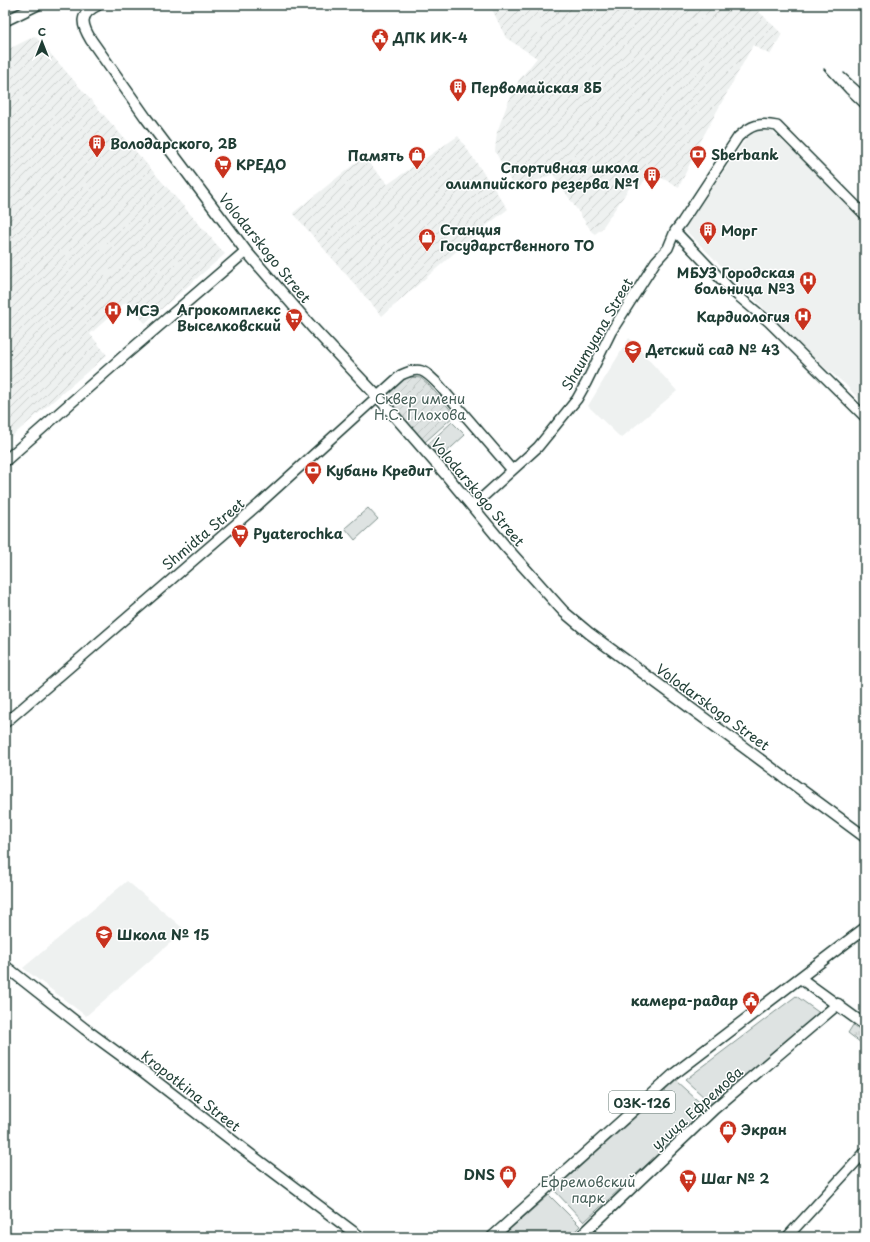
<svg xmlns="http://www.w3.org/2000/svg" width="870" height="1242" font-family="'Playpen Sans',sans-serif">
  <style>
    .built { fill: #eef1f0 }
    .industrial { fill: url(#industrial-furrows) }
    .grass { fill: url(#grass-tufts); stroke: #7e908b }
    .park { fill: #dee3e2; stroke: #7e908b }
    .garden { fill: url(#garden-furrows); stroke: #7e908b }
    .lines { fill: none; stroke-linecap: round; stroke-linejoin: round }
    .secondary-casing { stroke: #1f3d34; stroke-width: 12 }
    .primary-casing { stroke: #1f3d34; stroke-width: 13 }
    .secondary { stroke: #fff; stroke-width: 9 }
    .primary { stroke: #fff; stroke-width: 10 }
    .rail { stroke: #1f3d34; stroke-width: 1.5 }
    .labels { text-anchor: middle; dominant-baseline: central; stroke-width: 3; stroke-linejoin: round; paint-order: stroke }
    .shield { fill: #fff; stroke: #627771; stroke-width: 1 }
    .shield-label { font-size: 13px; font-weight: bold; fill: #1f3d34 }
    .poi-label { font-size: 14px; font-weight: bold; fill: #1f3d34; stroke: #fff; text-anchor: start }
    .street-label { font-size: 14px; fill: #1f3d34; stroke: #fff }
    .park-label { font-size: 14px; fill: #455e57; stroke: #fff }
  </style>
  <defs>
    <pattern id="industrial-furrows" width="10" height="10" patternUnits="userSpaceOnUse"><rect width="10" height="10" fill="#eef1f0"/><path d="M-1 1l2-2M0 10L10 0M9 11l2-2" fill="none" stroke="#ccd0ce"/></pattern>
    <pattern id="grass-tufts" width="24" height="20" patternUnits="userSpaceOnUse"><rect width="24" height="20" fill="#dee3e2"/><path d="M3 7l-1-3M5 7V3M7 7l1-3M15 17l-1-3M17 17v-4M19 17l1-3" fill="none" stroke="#bec4c2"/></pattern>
    <pattern id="garden-furrows" width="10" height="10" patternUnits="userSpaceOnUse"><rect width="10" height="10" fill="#dee3e2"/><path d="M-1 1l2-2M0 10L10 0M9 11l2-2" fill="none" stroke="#bec4c2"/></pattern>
  </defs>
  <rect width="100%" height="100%" fill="#fff"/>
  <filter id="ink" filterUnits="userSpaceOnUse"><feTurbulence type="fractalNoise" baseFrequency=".025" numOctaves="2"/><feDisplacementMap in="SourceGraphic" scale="8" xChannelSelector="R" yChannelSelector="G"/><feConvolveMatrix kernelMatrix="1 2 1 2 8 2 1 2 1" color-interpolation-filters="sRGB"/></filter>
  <g filter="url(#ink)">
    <path class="built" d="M765,125L865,219V406L845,384L818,362L684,229L753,129Z
      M629,338L677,391L621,438L588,406Z
      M127,881L185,930L86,1016L23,968Z"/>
    <path class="industrial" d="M490,5H752L782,34L770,55L753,45L699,144L679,187L650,172L640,187L632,184L602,228L595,234L592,232L553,174L515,190L495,151L497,132L507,105L519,80L537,58L506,38Z
      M35,36L225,254L145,323L126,302L90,334L107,355L5,442V51Z
      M458,136L508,209L482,229L382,316L293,213L363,157L388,184Z"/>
    <path class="grass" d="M853,1025L865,1035V1046L848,1033Z"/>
    <path class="park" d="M452,422L465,435L440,458L428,444Z
      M368,508L378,519L355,540L345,528Z
      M796,996L821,1014L714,1106L685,1080Z
      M676,1081L707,1109L584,1222L554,1190Z
      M549,1195L580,1226L569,1237H501Z"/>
    <path class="garden" d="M411,377L421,378L429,385L455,415L425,442L383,396L401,380Z"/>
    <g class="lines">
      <g class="secondary-casing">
        <path id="secondary" d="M675,231L732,291L769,322L865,417
          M473,506L538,447L577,399L586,383L611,332L656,261L668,248L675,231L682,222L738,137C751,125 760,122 777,126L865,215
          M5,723L259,504L401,375C420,366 424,370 438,384L512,470
          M787,1237L865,1152"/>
      </g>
      <g class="primary-casing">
        <path id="primary" d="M98,5C79,14 81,24 91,40L146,118L246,251L312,327L377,396L447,476L505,546L564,612L589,633L865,837
          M5,461L125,355L246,251
          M5,966L85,1029L145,1073L251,1155L360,1237
          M800,978L865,1025
          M492,1237L674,1074L865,928
          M580,1237L714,1109L838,1004"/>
      </g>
      <use href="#secondary" class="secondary"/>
      <use href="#primary" class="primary"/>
      <path class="rail" d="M5,15L26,5
        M5,27L50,5
        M824,69L846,93L865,111
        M844,73L865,92"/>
    </g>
  </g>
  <defs>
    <g id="civic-pin" transform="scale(0.9)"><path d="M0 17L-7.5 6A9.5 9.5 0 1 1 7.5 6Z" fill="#c8321e" stroke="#fff"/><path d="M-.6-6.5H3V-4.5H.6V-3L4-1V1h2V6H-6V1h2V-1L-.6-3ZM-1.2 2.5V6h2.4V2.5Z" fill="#fff"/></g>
    <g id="building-pin" transform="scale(0.9)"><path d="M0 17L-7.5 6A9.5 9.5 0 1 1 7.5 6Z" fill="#c8321e" stroke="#fff"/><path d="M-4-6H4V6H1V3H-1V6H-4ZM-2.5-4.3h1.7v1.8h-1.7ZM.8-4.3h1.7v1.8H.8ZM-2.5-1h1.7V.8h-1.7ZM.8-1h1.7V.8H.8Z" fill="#fff"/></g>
    <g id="bank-pin" transform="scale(0.9)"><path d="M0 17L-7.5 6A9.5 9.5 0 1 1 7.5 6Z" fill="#c8321e" stroke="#fff"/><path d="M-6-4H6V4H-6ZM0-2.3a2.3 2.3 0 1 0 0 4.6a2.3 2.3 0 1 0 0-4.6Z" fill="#fff"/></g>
    <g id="shop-pin" transform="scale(0.9)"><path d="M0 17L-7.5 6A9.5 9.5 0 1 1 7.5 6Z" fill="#c8321e" stroke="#fff"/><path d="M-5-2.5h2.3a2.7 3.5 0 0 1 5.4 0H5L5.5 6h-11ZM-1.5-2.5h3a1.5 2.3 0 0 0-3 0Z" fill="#fff"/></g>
    <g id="supermarket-pin" transform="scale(0.9)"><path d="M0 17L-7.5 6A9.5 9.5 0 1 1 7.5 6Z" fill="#c8321e" stroke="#fff"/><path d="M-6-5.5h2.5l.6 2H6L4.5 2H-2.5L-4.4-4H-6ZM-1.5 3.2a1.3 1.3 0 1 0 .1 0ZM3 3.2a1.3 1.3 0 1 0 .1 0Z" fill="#fff"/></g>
    <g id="hospital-pin" transform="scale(0.9)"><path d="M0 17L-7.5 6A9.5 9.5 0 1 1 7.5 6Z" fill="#c8321e" stroke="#fff"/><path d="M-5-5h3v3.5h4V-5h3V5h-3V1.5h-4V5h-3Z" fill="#fff"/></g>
    <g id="school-pin" transform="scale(0.9)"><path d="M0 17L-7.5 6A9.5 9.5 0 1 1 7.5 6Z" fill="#c8321e" stroke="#fff"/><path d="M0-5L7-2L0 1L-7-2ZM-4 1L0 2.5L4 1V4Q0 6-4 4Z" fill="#fff"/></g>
  </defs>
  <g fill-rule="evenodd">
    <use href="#civic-pin" x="380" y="37"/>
    <use href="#building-pin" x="458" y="87"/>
    <use href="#building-pin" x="97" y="143"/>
    <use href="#bank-pin" x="698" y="154"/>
    <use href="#shop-pin" x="417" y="155"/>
    <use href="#supermarket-pin" x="223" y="164"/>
    <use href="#building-pin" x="652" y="175"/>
    <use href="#building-pin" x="708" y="230"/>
    <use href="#shop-pin" x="427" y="237"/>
    <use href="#hospital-pin" x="808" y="280"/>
    <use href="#hospital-pin" x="113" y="310"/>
    <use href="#hospital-pin" x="803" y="316"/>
    <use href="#supermarket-pin" x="294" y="317"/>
    <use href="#school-pin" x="633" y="349"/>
    <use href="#bank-pin" x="313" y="470"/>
    <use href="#supermarket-pin" x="240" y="533"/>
    <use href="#school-pin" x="104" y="934"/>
    <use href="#civic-pin" x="751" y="1000"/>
    <use href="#shop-pin" x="728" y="1129"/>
    <use href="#shop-pin" x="508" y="1174"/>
    <use href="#supermarket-pin" x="688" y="1178"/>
  </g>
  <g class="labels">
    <rect class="shield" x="609" y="1091" width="66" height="22" rx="3"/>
    <g class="shield-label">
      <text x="642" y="1102">03К-126</text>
    </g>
    <g class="poi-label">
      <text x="393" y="37">ДПК ИК-4</text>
      <text x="471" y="87">Первомайская 8Б</text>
      <text x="110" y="143">Володарского, 2В</text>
      <text x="711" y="154">Sberbank</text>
      <text x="404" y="155" text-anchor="end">Память</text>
      <text x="236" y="164">КРЕДО</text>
      <text x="639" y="167" text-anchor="end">Спортивная школа<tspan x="639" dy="16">олимпийского резерва №1</tspan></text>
      <text x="440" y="229">Станция<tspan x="440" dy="16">Государственного ТО</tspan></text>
      <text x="721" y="230">Морг</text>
      <text x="795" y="272" text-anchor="end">МБУЗ Городская<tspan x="795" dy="16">больница №3</tspan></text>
      <text x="281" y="309" text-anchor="end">Агрокомплекс<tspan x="281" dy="16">Выселковский</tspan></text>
      <text x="126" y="310">МСЭ</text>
      <text x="790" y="316" text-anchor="end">Кардиология</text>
      <text x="646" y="349">Детский сад № 43</text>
      <text x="326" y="470">Кубань Кредит</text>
      <text x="253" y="533">Pyaterochka</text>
      <text x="117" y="934">Школа № 15</text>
      <text x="738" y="1000" text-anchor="end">камера-радар</text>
      <text x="741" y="1129">Экран</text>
      <text x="495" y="1174" text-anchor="end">DNS</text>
      <text x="701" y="1178">Шаг № 2</text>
    </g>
    <g class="street-label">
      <text transform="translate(265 248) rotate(51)">Volodarskogo Street</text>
      <text transform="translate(597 334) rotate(-60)">Shaumyana Street</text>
      <text transform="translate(478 492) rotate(50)">Volodarskogo Street</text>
      <text transform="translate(203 534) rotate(-40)">Shmidta Street</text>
      <text transform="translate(713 707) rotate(36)">Volodarskogo Street</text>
      <text transform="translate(191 1091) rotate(38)">Kropotkina Street</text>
      <text transform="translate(697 1108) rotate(-42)">улица Ефремова</text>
    </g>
    <g class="park-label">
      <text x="420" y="398">Сквер имени<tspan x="420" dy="16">Н.С. Плохова</tspan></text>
      <text x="588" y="1181">Ефремовский<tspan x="588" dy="16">парк</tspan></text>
    </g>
  </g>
  <rect width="870" height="1242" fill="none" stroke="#fff" stroke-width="20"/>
  <rect x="10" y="10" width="850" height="1222" fill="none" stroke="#1f3d34" stroke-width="1.5" filter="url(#ink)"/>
  <g transform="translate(42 42)" stroke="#ffffff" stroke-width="3" paint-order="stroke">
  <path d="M0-3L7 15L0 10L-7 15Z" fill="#1f3d34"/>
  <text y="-6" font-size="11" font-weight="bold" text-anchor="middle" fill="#1f3d34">С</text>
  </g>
</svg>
